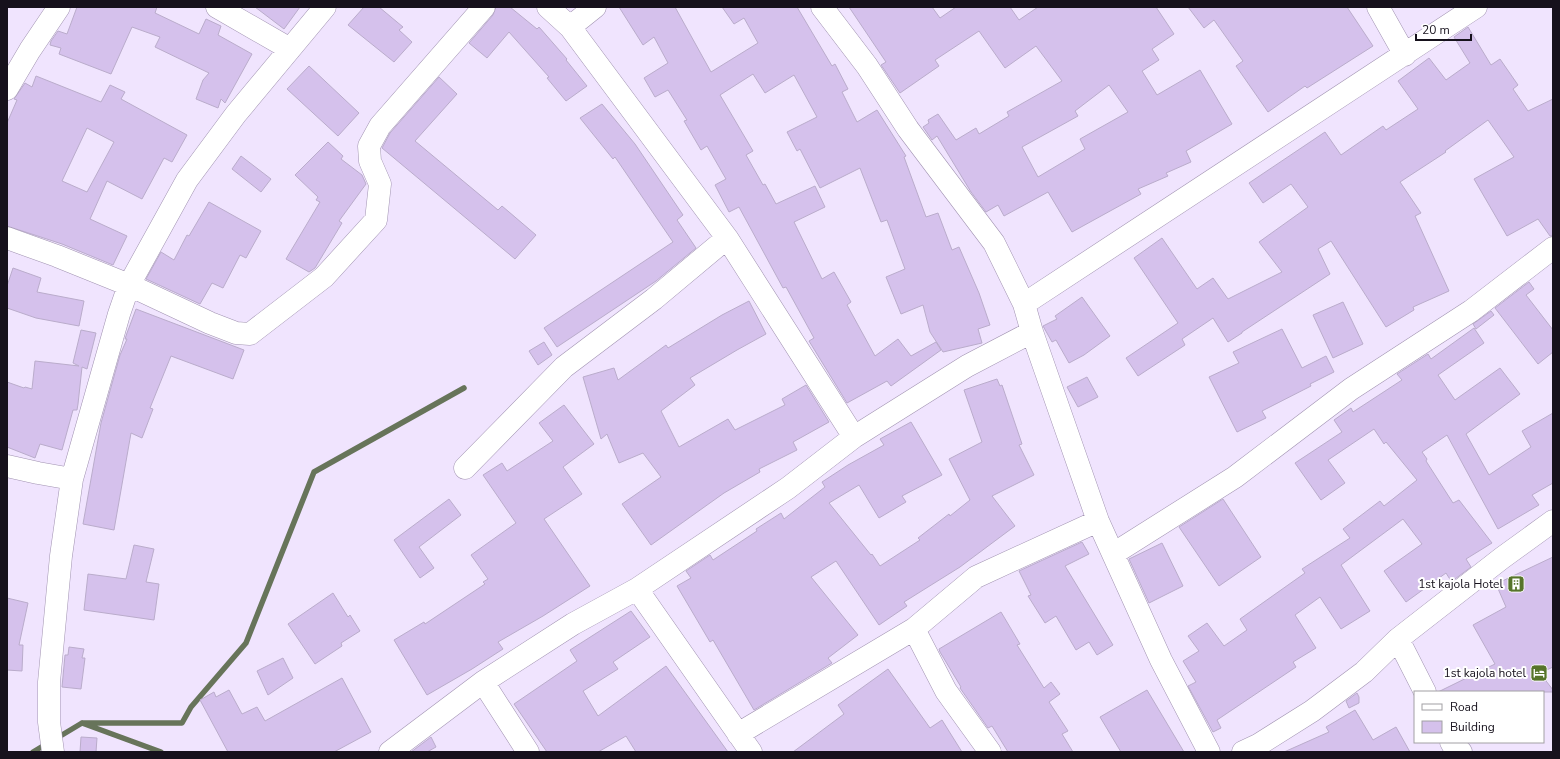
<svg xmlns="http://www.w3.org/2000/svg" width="1560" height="759" font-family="'Nunito Sans',sans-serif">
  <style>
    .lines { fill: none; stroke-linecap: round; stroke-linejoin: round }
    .stream { stroke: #67745a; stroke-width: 5.5 }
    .building { fill: #d5c1ec; stroke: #baaccb; fill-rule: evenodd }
    .minor-casing { stroke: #a193b1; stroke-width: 23 }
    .minor { stroke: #fff; stroke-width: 22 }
    .labels { text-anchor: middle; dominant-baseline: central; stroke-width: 4; stroke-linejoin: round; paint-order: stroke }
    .poi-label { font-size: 12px; fill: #16111c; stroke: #fff; text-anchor: end }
  </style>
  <rect width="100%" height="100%" fill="#f0e4fe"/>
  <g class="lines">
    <path class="stream" d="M82,723H182L191,707L246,643L314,472L464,388
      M57,738L82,723L161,752
      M33,752L48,743"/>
  </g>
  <path class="building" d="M77,7H157L155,13L199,34L206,19L221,26L218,35L252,54L225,103L221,99L218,108L196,99L203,80L209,73L155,47L160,37L132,27L111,74L59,54L61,48L50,45L51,41L58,31L67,34Z
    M255,7H300L284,29Z
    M364,7H379L403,27L399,30L412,42L394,62L348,25Z
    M496,7H510L537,29L539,27L567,59L566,60L587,86L566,101L547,78L549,77L509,32L487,58L469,43L493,15Z
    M619,7H675L711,72L758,43L744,18L734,24L722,7H797L832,66L835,64L848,89L842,92L857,122L877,110L906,156L904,157L926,217L938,213L952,250L959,247L979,293L990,325L978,329L982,343L943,352L930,332L923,305L901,314L886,277L905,269L887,220L881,222L860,168L820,188L800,149L797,151L787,132L817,117L794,75L765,93L753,74L720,95L753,151L746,155L763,185L765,184L776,204L815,186L825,207L794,222L822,279L834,272L851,302L847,305L875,356L898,339L911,356L936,342L941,350L891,386L887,381L847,403L809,341L814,338L786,287L783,288L739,207L729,212L715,185L726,179L707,146L701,150L684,121L687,120L668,90L655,97L644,78L668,63L654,37L643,45Z
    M849,7H932L940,18L956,7H1010L1019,20L1038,7H1156L1174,34L1152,49L1159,60L1142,71L1157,95L1200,70L1232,124L1186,151L1191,162L1166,173L1168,176L1138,189L1141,194L1072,232L1048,192L1004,216L998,205L986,212L971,192L937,136L932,140L923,127L929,123L928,120L938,114L956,140L976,128L979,134L1009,116L1007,112L1062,81L1036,46L1005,68L979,31L935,60L939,66L900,93L881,65L886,62ZM1109,85L1128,112L1080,139L1085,149L1038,177L1022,147L1078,116L1075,111Z
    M1188,7H1347L1373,46L1307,88L1305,86L1268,112L1236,66L1243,61L1214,20L1204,28Z
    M1468,27L1491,65L1500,59L1518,85L1513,89L1528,111L1553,99V236H1550L1538,219L1507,236L1474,179L1514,157L1488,120L1445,151L1446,152L1400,182L1421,213L1415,216L1449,291L1413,307L1414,310L1386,327L1331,241L1318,249L1330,274L1242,332V333L1228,342L1213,318L1182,339L1185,345L1138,376L1126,358L1178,323L1134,258L1162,238L1197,289L1213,278L1228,299L1282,272L1259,242L1308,207L1291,184L1263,203L1249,183L1325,132L1341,155L1383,126L1386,130L1418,109L1398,81L1429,58L1446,80L1470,63L1454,37Z
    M309,66L359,113L338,136L287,89Z
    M36,76L101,102L110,85L125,92L121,99L187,135L172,162L164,158L142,199L107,181L90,219L127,236L113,265L62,244L7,226V123L17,100L14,99L25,83L32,87ZM87,128L114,142L87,192L62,181Z
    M439,77L457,94L415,141L498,210L502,206L536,235L515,259L382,148L390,133Z
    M602,104L635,144L683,215L677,220L696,248L656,281L557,347L544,328L673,242L615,157L613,159L580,118Z
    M328,142L343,156L341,159L362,175L366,184L339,221L342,223L315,268L309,272L286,259L320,202L316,200L318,197L295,175Z
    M241,156L271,179L261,192L232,169Z
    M209,202L261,231L246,258L240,255L223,288L212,283L200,304L146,279L161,252L174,260L187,235L189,236Z
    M13,268L41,278L37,292L84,301L79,326L36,318L7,308V286Z
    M1529,282L1534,289L1526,295L1553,330V352L1538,364L1495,308Z
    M1082,297L1110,336L1084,355L1069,363L1056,340L1052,342L1043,326L1057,319L1055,316Z
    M749,301L766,334L737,350L690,378L695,385L661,411L679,447L728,419L735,430L785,405L782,399L806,385L829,422L793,442L797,450L759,469L760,472L724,493L651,545L622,504L661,477L643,453L619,463L607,434L601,439L583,377L614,368L618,380L666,345L668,348L722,315Z
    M1343,302L1363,344L1333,358L1313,315Z
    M136,309L244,350L233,379L171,356L150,408L153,409L142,438L131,433L114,530L83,524L101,423L120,355L127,339H125L127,333Z
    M1491,311L1494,315L1476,329L1473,324Z
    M1474,328L1484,343L1438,375L1455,400L1500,368L1520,394L1466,434L1489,475L1531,447L1522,431L1553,413V483L1532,495L1539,505L1498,529L1447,435L1422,452L1427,459L1426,461L1453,503L1459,500L1492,543L1466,559L1471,567L1455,579L1451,581L1446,573L1406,602L1384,571L1422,544L1403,519L1341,565L1370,611L1341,629L1320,597L1295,615L1316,648L1293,662L1296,667L1217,720L1221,728L1213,732L1188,686L1196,682L1183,661L1199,651L1188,636L1207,623L1224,646L1247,630L1240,619L1305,573L1302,569L1350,538L1343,529L1380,501L1384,506L1417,480L1386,442L1384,444L1374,429L1328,460L1345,483L1321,500L1295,463L1342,432L1334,420L1351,408L1353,412L1402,380L1397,374L1428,354L1431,359Z
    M1282,329L1302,368L1326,356L1334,372L1310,384L1311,386L1262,411L1266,418L1237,432L1209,377L1239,363L1233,352Z
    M81,330L96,333L87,369L82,367L78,404L77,410H73L62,450L40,444L35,458L7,447V382L24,388L25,387L32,389L35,361L79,366L73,363Z
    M544,342L552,355L538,365L529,351Z
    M1087,377L1098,397L1078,407L1067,387Z
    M997,379L1000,386L1002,385L1022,444L1019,445L1034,475L992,496L1015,526L960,567L904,602L907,606L879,625L836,561L811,577L858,635L828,658L832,663L754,710L713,640L710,642L677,586L691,578L686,571L710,555L713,560L757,531L756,529L781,513L784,519L825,487L822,482L848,465L884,445L880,439L911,422L942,475L902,496L906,502L879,518L859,485L829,503L871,555L872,554L880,566L920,540L918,538L949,514L950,516L970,500L949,459L982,442L964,390Z
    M564,405L594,444L563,467L582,494L544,519L590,586L543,616L498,642L503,649L472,669L427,695L394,640L424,622L425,624L485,584L483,582L488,579L471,555L516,523L483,475L502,463L507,471L553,441L539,423Z
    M449,499L461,515L419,547L434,568L420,578L394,540Z
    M1223,499L1261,557L1219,586L1179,527Z
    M1082,542L1089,554L1065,566L1113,645L1097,655L1089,642L1076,650L1056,616L1045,623L1028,596L1031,595L1019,571Z
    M1162,543L1183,586L1149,603L1129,559Z
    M134,545L154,549L146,582L159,584L154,620L84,610L88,574L126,579Z
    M1553,557V667L1540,673L1553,690V692H1438L1495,664L1473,625L1506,607L1496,584Z
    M333,593L348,617L350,615L360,631L341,643L342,646L315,664L288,624Z
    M7,598L28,603L19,645H23L22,671L7,670Z
    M631,611L650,637L613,662L618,669L583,691L598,716L666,666L728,752H636L626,736L598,752H547L514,704L577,661L570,650Z
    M1001,612L1020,644L1017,645L1044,688L1051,682L1060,694L1049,702L1068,731L1062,734L1073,752H1008L992,726L988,728L960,688L961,687L940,652L939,649Z
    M69,647L84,649L82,658H85L81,689L62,687L65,655H68Z
    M283,658L293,678L268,695L257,671Z
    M888,669L930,728L942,720L962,752H793L844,714L838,705Z
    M342,678L371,732L334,752H228L200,700L214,692L216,697L229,690L242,714L257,707L265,721Z
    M1147,690L1184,752H1121L1100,717Z
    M1357,693L1359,697V703L1349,708L1346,701Z
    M1355,710L1373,740L1396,727L1410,752H1284L1329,732L1326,727Z
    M81,737L97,738L96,752H80Z
    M431,737L436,747L427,752H411Z"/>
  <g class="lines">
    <g class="minor-casing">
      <path id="minor" d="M217,7L290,49
        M548,7L570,27L727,238L854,437
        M822,7L867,66L908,129L994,243L1024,304L1032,332L1098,521L1161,660L1209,752
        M1378,7L1405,55
        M570,27L595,7
        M7,89L30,50L59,7
        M7,238L57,256L129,285L210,323L236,333L250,334L324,277L376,220L380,184L370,161L369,146L380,126L484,7
        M1024,304L1476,7
        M7,466L38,473L72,479
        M465,468L564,367L654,299L727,238
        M1113,554L1235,477L1351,389L1471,311L1553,248
        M637,589L751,752
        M914,629L946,691L990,752
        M1398,639L1425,692
        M483,682L528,752
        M738,734L914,629L976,577L1098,521
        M1451,742L1456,751L1461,752
        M53,752L49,722V682L61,556L72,479L119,314L129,285L187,180L236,114L325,7
        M390,752L483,682L573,624L637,589L788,488L854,437L967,366L1032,332
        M1243,752L1258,745L1312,711L1364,672L1398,639L1502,558L1553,521"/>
    </g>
    <use href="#minor" class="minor"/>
  </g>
  <defs>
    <g id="building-square" transform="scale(0.9)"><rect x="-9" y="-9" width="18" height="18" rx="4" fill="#56742a" stroke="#fff"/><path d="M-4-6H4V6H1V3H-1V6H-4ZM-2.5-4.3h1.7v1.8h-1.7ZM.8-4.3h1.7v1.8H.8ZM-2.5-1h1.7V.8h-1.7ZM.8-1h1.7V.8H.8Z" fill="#fff"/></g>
    <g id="hotel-square" transform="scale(0.9)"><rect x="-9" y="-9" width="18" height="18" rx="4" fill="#56742a" stroke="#fff"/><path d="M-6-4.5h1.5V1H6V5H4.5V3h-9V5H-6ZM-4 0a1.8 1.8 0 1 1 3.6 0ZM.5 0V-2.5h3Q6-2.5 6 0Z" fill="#fff"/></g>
  </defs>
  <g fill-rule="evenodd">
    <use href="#building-square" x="1516" y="584"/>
    <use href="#hotel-square" x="1539" y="673"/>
  </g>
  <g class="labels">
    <g class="poi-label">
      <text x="1503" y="584">1st kajola Hotel</text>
      <text x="1526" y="673">1st kajola hotel</text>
    </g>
  </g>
  <rect width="1560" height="759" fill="none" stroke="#16111c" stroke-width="16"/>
  <rect x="1414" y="691" width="130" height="52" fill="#ffffff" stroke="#a2a0a4"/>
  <rect x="1422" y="704" width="20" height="6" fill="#ffffff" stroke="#a2a0a4"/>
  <text x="1450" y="711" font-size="12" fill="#16111c">Road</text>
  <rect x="1422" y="721" width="20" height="12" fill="#d5c1ec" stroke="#a2a0a4"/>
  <text x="1450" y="731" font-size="12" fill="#16111c">Building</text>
  <path d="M1416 34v6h55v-6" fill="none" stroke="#16111c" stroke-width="2"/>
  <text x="1422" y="34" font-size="12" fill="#16111c" stroke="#ffffff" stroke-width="3" paint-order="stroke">20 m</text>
</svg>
